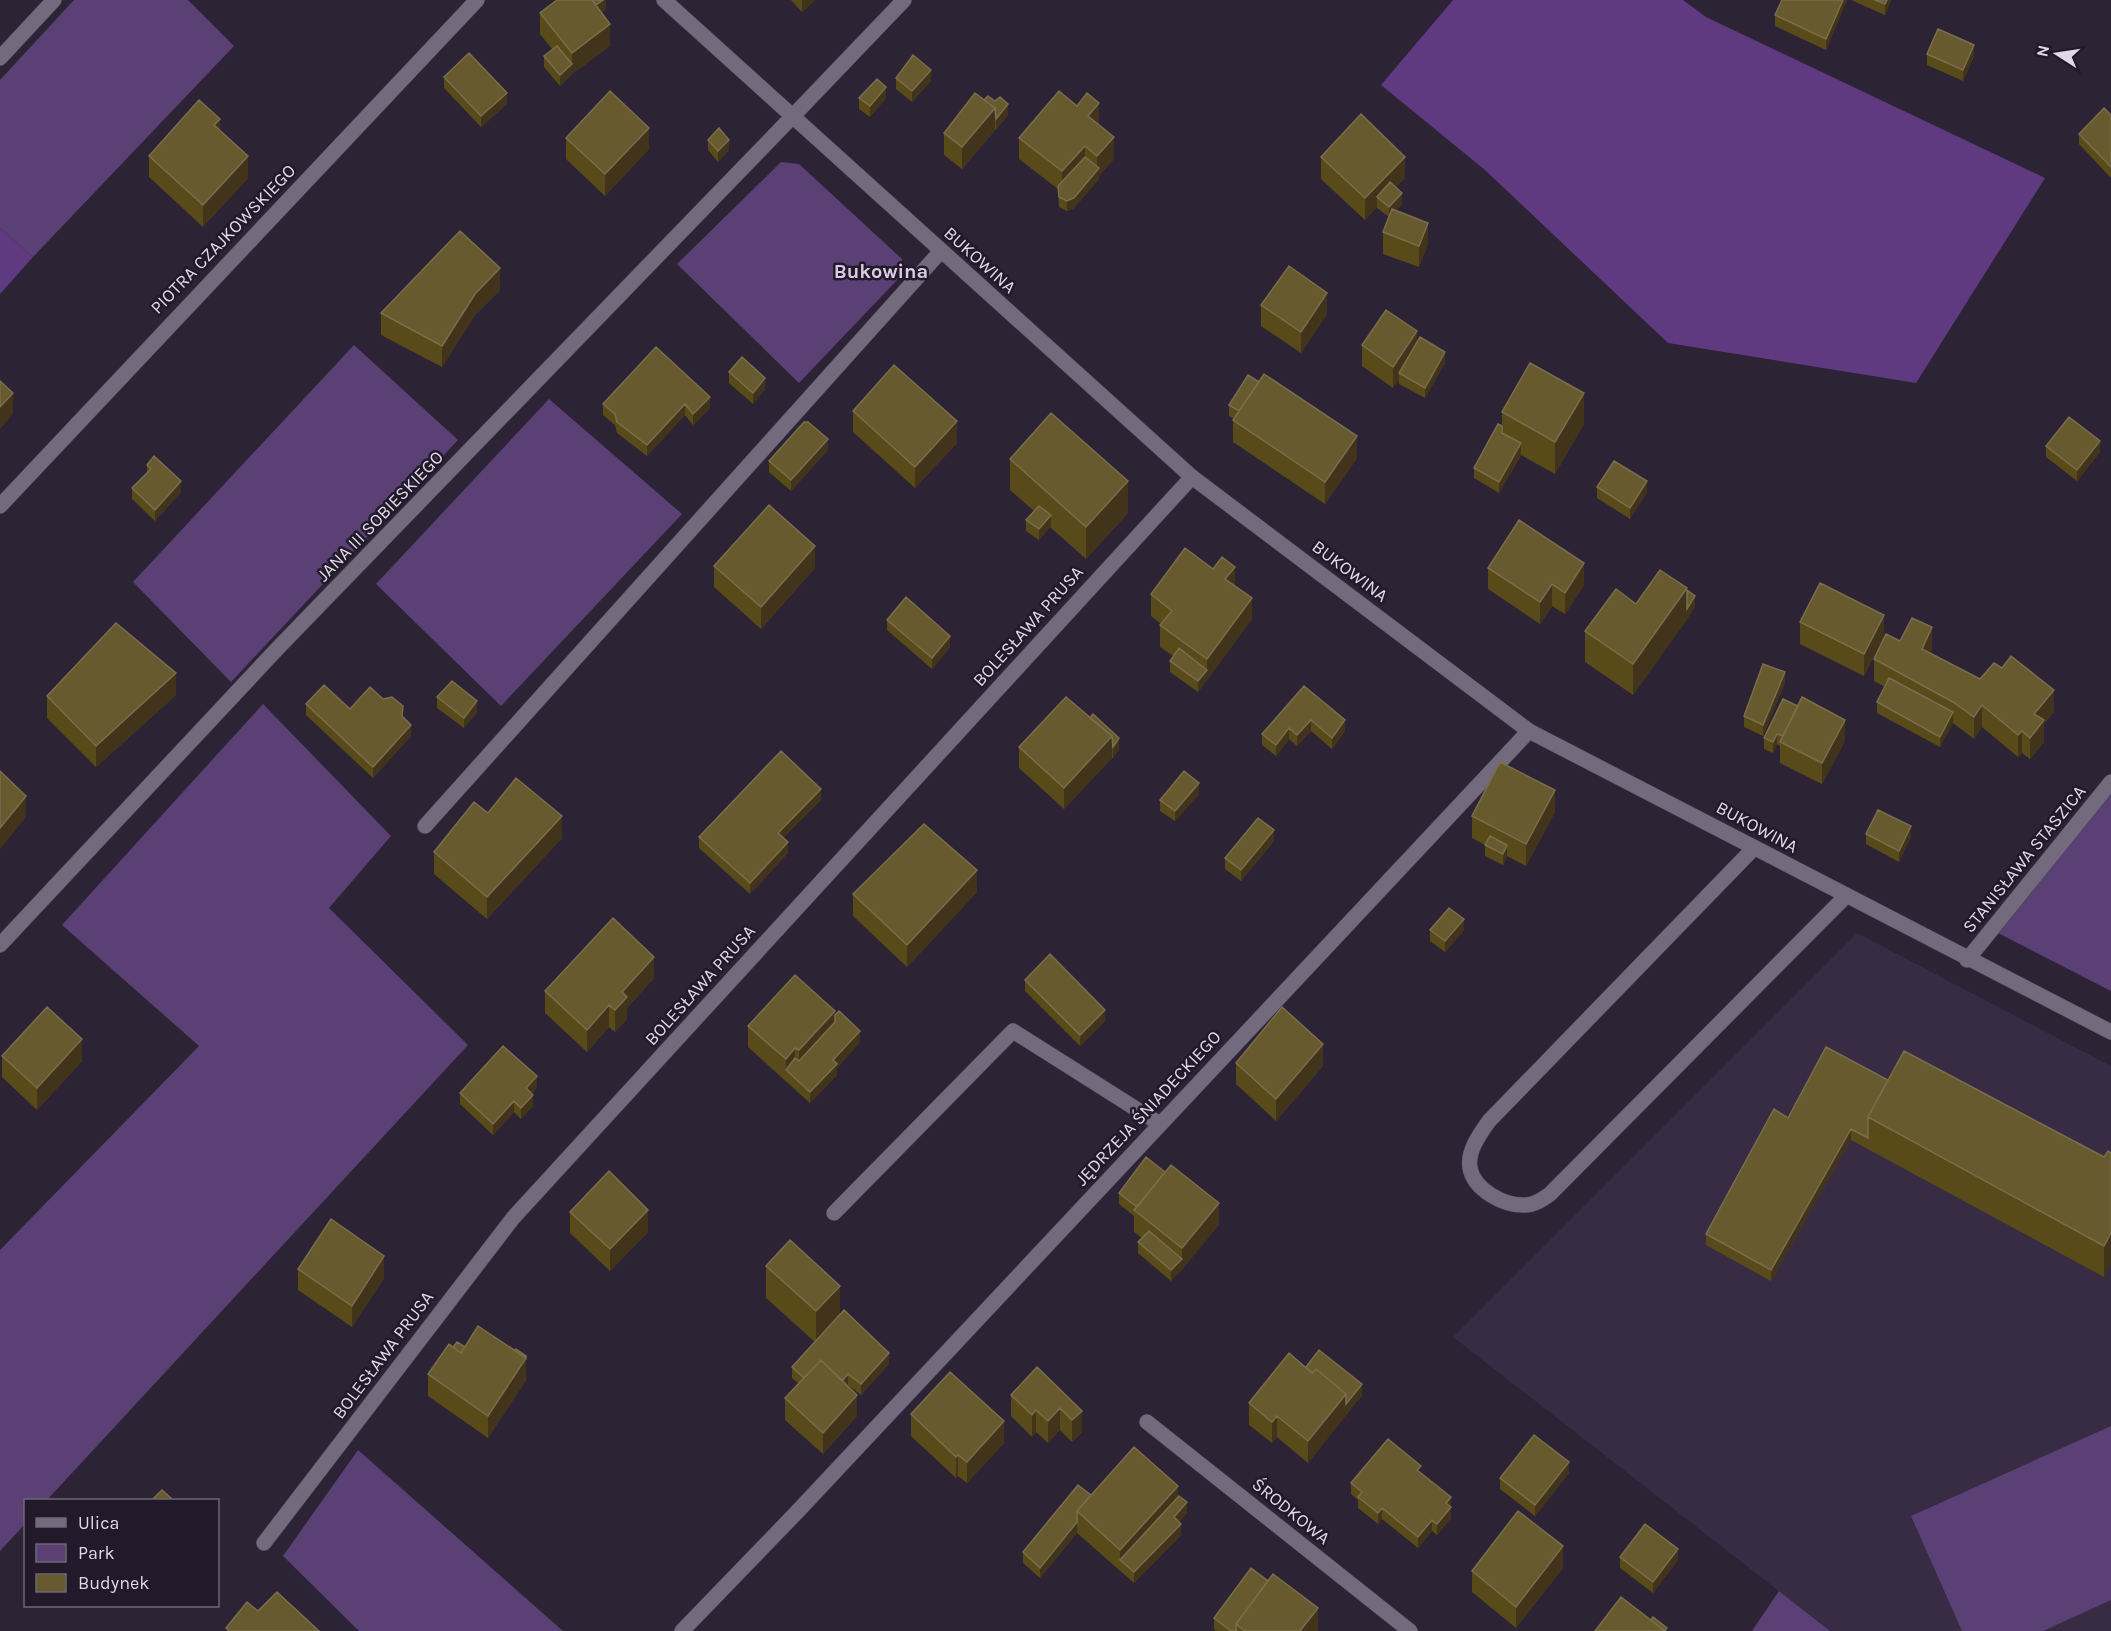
<svg xmlns="http://www.w3.org/2000/svg" width="2111" height="1631" font-family="Karla,sans-serif">
  <style>
    .built { fill: #372c43 }
    .green { fill: #5b4076 }
    .forest { fill: #603a81 }
    .lines { fill: none; stroke-linecap: round; stroke-linejoin: round }
    .lane-casing { stroke: #494250; stroke-width: 16 }
    .street-casing { stroke: #494250; stroke-width: 16 }
    .secondary-casing { stroke: #494250; stroke-width: 16 }
    .lane { stroke: #736a7e; stroke-width: 15 }
    .street { stroke: #736a7e; stroke-width: 15 }
    .secondary { stroke: #736a7e; stroke-width: 15 }
    .wall { fill: #594b19 }
    .shaded-wall { fill: #41341b }
    .building { fill: #675a2f; stroke: #7a6e4c; stroke-width: 1.5 }
    .labels { text-anchor: middle; dominant-baseline: central; stroke-width: 5; stroke-linejoin: round; paint-order: stroke }
    .street-label { font-size: 18px; fill: #dfdae5; stroke: #221a2b }
    .neighbourhood-label { font-size: 20px; font-weight: bold; fill: #d8cde5; stroke: #221a2b }
  </style>
  <rect width="100%" height="100%" fill="#2c2335"/>
  <path class="built" d="M1857,933L2111,1066V1631H1830L1453,1337Z"/>
  <path class="green" d="M74,0H188L234,46L33,257L0,228V80Z
    M781,162L799,164L902,259L897,280L799,383L677,264Z
    M354,345L458,440L231,682L133,582Z
    M549,399L682,514L501,706L376,584Z
    M263,704L391,836L329,908L468,1045L47,1500H26L25,1524L0,1551V1250L199,1046L62,925Z
    M2111,782V991L1992,930Z
    M2111,1426V1600L2043,1631H1962L1911,1516Z
    M358,1450L563,1631H359L283,1556Z
    M1779,1591L1830,1631H1752Z"/>
  <path class="forest" d="M1453,0H1683L1706,17L2045,178L1916,383L1668,343L1485,170L1381,85Z
    M0,228L33,257L0,294Z"/>
  <g class="lines">
    <g class="lane-casing">
      <path id="lane" d="M425,826L941,251
        M1754,848L1489,1121C1480,1134 1467,1151 1470,1168C1474,1190 1504,1206 1525,1205C1535,1205 1543,1199 1550,1194L1846,896
        M0,945L277,649L792,117
        M834,1213L1013,1031L1160,1124
        M682,1631L797,1512"/>
    </g>
    <g class="street-casing">
      <path id="street" d="M0,58L54,0
        M792,117L904,0
        M0,506L477,0
        M1967,960L2111,782
        M1147,1422L1410,1631
        M797,1512L1529,731
        M264,1543L513,1218L1192,477"/>
    </g>
    <g class="secondary-casing">
      <path id="secondary" d="M664,0L1192,477L1529,731L2111,1032"/>
    </g>
    <use href="#lane" class="lane"/>
    <use href="#street" class="street"/>
    <use href="#secondary" class="secondary"/>
  </g>
  <path class="wall" d="M606,0V9L601,12L610,46L572,74L560,86L544,67V56L552,49L540,34V13Z
    M791,0H815L802,12Z
    M1847,0L1826,50L1775,26V15Z
    M1851,0H1891L1885,15Z
    M1927,54L1974,56L1963,81L1927,65Z
    M444,77L507,104L481,127L444,88Z
    M896,78L931,81L912,102L896,89Z
    M859,98H886L870,117L859,109Z
    M984,100L1008,115L962,169L944,155V133Z
    M2111,115V178L2079,144V134Z
    M1099,125L1114,159L1099,176V179L1074,208L1067,211L1059,207L1058,189L1019,159V138Z
    M220,130L248,178L203,227L149,177V156Z
    M566,138L649,149L605,196L566,159Z
    M708,140L729,150L718,162L708,150Z
    M1321,157L1405,178L1396,187L1402,204L1396,210L1428,244L1419,267L1383,254V232L1389,217L1377,208V207L1365,220L1321,179Z
    M500,290L475,315L442,367L381,335V313Z
    M1261,305L1327,314L1301,353L1261,326Z
    M1417,342L1445,363L1425,398L1399,384V380L1393,388L1362,366V345Z
    M729,372L765,389L753,404L729,383Z
    M710,397V408L693,425L685,415L647,456L617,433L615,425L603,415V404Z
    M1229,405L1357,458L1325,504L1233,442V420L1234,419L1229,416Z
    M853,411L957,443L915,488L853,432Z
    M1502,412L1584,424L1555,474L1521,455L1499,493L1474,478V468L1502,426Z
    M2046,446L2100,452L2077,481L2046,457Z
    M828,450L791,491L769,472V461Z
    M1010,459L1128,513L1086,559L1050,527L1039,540L1026,531V520L1034,511L1010,490Z
    M147,465L181,492L155,521L132,499V488L147,473Z
    M1597,487L1647,492L1630,519L1597,498Z
    M714,566L815,568L761,629L714,587Z
    M1488,568L1584,585L1565,614L1552,606L1540,624L1488,589Z
    M1235,585L1252,619L1198,692L1170,672V661L1173,656L1160,647V625L1161,624L1151,616V594Z
    M1687,590L1695,607L1633,695L1585,662V631L1636,604Z
    M887,620L950,647L932,669L887,630Z
    M1800,622L1884,637L1864,676L1800,644Z
    M1900,641L1932,649L1930,653L1980,679L2054,712L2044,724V742L2030,759L2022,753L2018,757L1982,727L1974,739L1953,723L1940,747L1877,713V702L1885,687L1874,681V659Z
    M1785,683L1763,736L1744,727V716Z
    M1304,686L1345,731L1332,749L1311,731L1297,746L1289,739L1276,756L1262,745V734Z
    M176,695L96,767L47,718V696Z
    M437,697L477,712L464,728L437,708Z
    M1066,697L1119,749L1113,758H1112L1064,809L1019,768V747Z
    M1783,699L1845,741L1822,784L1780,763V746L1777,744L1773,753L1764,749V738Z
    M306,704L350,709L403,718L411,736L373,778L306,715Z
    M1199,794L1175,821L1160,811V800Z
    M821,800L783,838L788,853L750,894L699,848V837Z
    M1555,812L1526,866L1507,856L1503,865L1485,856V845L1472,838V816Z
    M488,813L562,838L487,919L434,874V852Z
    M1866,834L1911,837L1899,862L1866,844Z
    M1274,841L1241,881L1225,869V858Z
    M977,892L907,967L853,916V894Z
    M1430,930H1464L1445,952L1430,941Z
    M654,978L627,1008V1019L615,1032L609,1027L587,1052L545,1013V991Z
    M1025,980L1105,1021L1080,1046L1025,991Z
    M835,1015L860,1042L837,1068V1075L810,1103L748,1047V1026Z
    M2,1056L82,1061L37,1110L2,1077Z
    M1236,1063L1323,1066L1276,1121L1236,1084Z
    M1888,1080L2104,1157V1277L1851,1140L1771,1281L1706,1245V1234L1788,1118Z
    M537,1087L532,1093L533,1106L521,1119L514,1112L493,1135L460,1104V1093Z
    M1119,1193L1219,1225L1171,1281L1138,1253V1242L1142,1238L1134,1232V1216L1119,1204Z
    M570,1212L648,1232L610,1271L570,1233Z
    M766,1266L840,1314L889,1364L861,1395L848,1385L857,1416L823,1454L785,1420V1398L799,1384L792,1378V1367L815,1342L766,1298Z
    M298,1269L384,1278L352,1327L298,1290Z
    M453,1347H465L526,1380L488,1438L428,1396V1374Z
    M1037,1367L1082,1432L1072,1442L1060,1430L1048,1443L1036,1432L1032,1437L1011,1416V1395Z
    M1306,1367L1362,1395L1308,1463L1277,1437L1272,1443L1249,1425V1403Z
    M911,1414L1004,1443L967,1483L958,1476L956,1478L911,1436Z
    M1569,1473L1535,1516L1500,1489V1478Z
    M1421,1474L1451,1507V1518L1437,1535L1432,1531L1418,1548L1382,1519L1378,1524L1358,1508V1500L1351,1494V1483Z
    M1091,1495L1178,1496L1187,1513L1179,1522L1181,1535L1134,1583L1077,1533L1040,1578L1023,1563V1552Z
    M1620,1557L1678,1560L1653,1593L1620,1568Z
    M1563,1568L1516,1628L1472,1592V1571Z
    M1268,1581L1318,1630L1317,1631H1216L1214,1629V1618Z"/>
  <path class="shaded-wall" d="M603,0H606V9L590,20V9Z
    M802,0H815L802,12Z
    M1843,0H1847L1826,50V39Z
    M1887,0H1891L1885,15V4Z
    M610,24V46L572,74L560,86V75L572,65V53Z
    M1974,45V56L1963,81V70Z
    M931,70V81L912,102V91Z
    M886,87V98L870,117V106Z
    M507,93V104L481,127V116Z
    M1099,103V125L1088,116Z
    M1008,104V115L996,130V119Z
    M995,108V130L962,169V147Z
    M220,119V141L214,125Z
    M649,128V149L605,196V174Z
    M1114,137V159L1099,176V179L1074,208L1067,211V201L1097,171V156Z
    M729,140V150L718,162V151Z
    M1085,146V168L1062,192V171Z
    M248,156V178L203,227V205Z
    M1405,157V178L1382,202L1377,197V207L1365,220V198Z
    M1402,193V204L1389,218V207Z
    M1428,223V244L1419,267V246Z
    M500,268V290L475,315L442,367V346L475,294Z
    M1327,293V314L1301,353V332Z
    M1417,331V353L1399,373V380L1393,388V367Z
    M1445,352V363L1425,398V388Z
    M765,378V389L753,404V393Z
    M13,393V414L0,429V407Z
    M1584,393V424L1555,474V442Z
    M710,397V408L693,425V414Z
    M685,404V415L647,456V445Z
    M957,421V443L915,488V467Z
    M1357,436V458L1325,504V482Z
    M828,439V450L791,491V480Z
    M2100,441V452L2077,481V470Z
    M1521,443V454L1499,493V482Z
    M181,481V492L155,521V510Z
    M1128,481V513L1086,559V527Z
    M1647,481V492L1630,519V508Z
    M1051,515V526L1039,540V529Z
    M815,546V568L761,629V607Z
    M1584,563V585L1565,614V593Z
    M1235,567V589L1225,579Z
    M1552,584V606L1540,624V602Z
    M1687,588V620L1633,695V664Z
    M1695,596V607L1687,620V609Z
    M1252,598V619L1198,692V681L1207,670V659Z
    M1884,615V637L1864,676V654Z
    M1932,627V649L1922,671V649Z
    M950,636V647L932,669V658Z
    M1785,672V683L1763,736V725Z
    M176,673V695L96,767V746Z
    M2054,690V712L2044,724V742L2030,759V738L2034,714Z
    M477,701V712L464,728V718Z
    M1982,705V727L1974,739V717Z
    M1953,712V723L1940,747V737Z
    M1311,720V731L1297,746V735Z
    M1345,720V731L1332,749V738Z
    M1845,720V741L1822,784V763Z
    M411,725V736L373,778V767Z
    M1289,728V739L1276,756V745Z
    M2022,731V753L2018,757V735Z
    M1777,734V744L1773,753V742Z
    M1112,736V758L1064,809V788Z
    M1119,738V749L1113,758V747Z
    M1199,783V794L1175,821V811Z
    M821,789V800L778,844V833Z
    M1555,790V812L1526,866V844Z
    M26,796V817L0,849V828Z
    M562,816V838L487,919V897Z
    M1911,826V837L1899,862V851Z
    M1274,830V841L1241,881V870Z
    M788,842V853L750,894V883Z
    M1507,845V856L1503,865V854Z
    M977,870V892L907,967V945Z
    M1464,919V930L1445,952V941Z
    M654,957V978L627,1008V1019L615,1032V1010L622,992Z
    M609,1005V1027L587,1052V1030Z
    M1105,1010V1021L1080,1046V1035Z
    M835,1011V1033L799,1072V1050Z
    M860,1031V1042L837,1068V1075L810,1103V1092L833,1060Z
    M82,1039V1061L37,1110V1088Z
    M1323,1044V1066L1276,1121V1099Z
    M795,1048V1069L786,1070V1059Z
    M537,1076V1087L526,1099V1088Z
    M533,1095V1106L521,1119V1108Z
    M514,1101V1112L493,1135V1124Z
    M1851,1129V1140L1771,1281V1270Z
    M1219,1203V1225L1182,1270V1248Z
    M648,1210V1232L610,1271V1249Z
    M2111,1233V1264L2104,1277V1246Z
    M384,1256V1278L352,1327V1306Z
    M1182,1259V1270L1171,1281V1270Z
    M840,1286V1318L816,1343V1311Z
    M889,1353V1364L861,1395V1384Z
    M526,1358V1380L488,1438V1416Z
    M848,1374V1385L838,1397V1386Z
    M1362,1384V1395L1308,1463V1441L1346,1394Z
    M857,1395V1416L823,1454V1433Z
    M1060,1408V1430L1048,1443V1421Z
    M1036,1410V1432L1032,1437V1415Z
    M1082,1411V1432L1072,1442V1420Z
    M1277,1416V1437L1272,1443V1422Z
    M1004,1421V1443L967,1483V1462Z
    M958,1455V1476L956,1478V1457Z
    M1569,1462V1473L1535,1516V1505Z
    M1178,1486V1507L1120,1560V1550Z
    M1451,1497V1508L1446,1503Z
    M1187,1502V1513L1174,1528V1517Z
    M1451,1507V1518L1437,1535V1524Z
    M1382,1508V1519L1378,1524V1513Z
    M1432,1520V1531L1418,1548V1537Z
    M1077,1522V1533L1040,1578V1568Z
    M1181,1524V1535L1134,1583V1572Z
    M1563,1546V1568L1516,1628V1607Z
    M1678,1549V1560L1653,1593V1582Z
    M1318,1608V1630L1317,1631H1300Z"/>
  <path class="building" d="M557,0H592L610,24L572,53L540,13Z
    M592,0H603L596,5Z
    M1782,0H1843L1826,39L1775,15Z
    M1875,0H1887L1885,4Z
    M1938,29L1974,45L1963,70L1927,54Z
    M557,46L572,64L560,75L544,56Z
    M469,53L507,93L481,116L444,77Z
    M913,55L931,70L912,91L896,78Z
    M877,79L886,87L870,106L859,98Z
    M610,91L649,128L605,174L566,138Z
    M1059,91L1077,106L1087,93L1099,103L1088,116L1114,137L1097,156L1085,146L1062,171L1019,138Z
    M975,93L995,108L962,147L944,133Z
    M988,96L995,101L1000,97L1008,104L996,119L995,108L984,100Z
    M199,100L220,119L214,125L248,156L203,205L149,156Z
    M2104,108L2111,115V167L2079,134Z
    M1361,114L1405,157L1365,198L1321,157Z
    M719,128L729,140L718,151L708,140Z
    M1085,157L1099,168L1074,198L1067,201L1059,197L1058,186Z
    M1390,182L1402,193L1389,207L1377,197Z
    M1392,209L1428,223L1419,246L1383,232Z
    M460,231L500,268L475,294L442,346L381,313Z
    M1289,266L1327,293L1301,332L1261,305Z
    M1386,310L1417,331L1393,367L1362,345Z
    M1420,337L1445,352L1425,388L1399,373Z
    M656,347L710,397L693,414L685,404L647,445L617,422L615,414L603,404Z
    M742,357L765,378L753,393L729,372Z
    M1530,363L1584,393L1555,442L1502,412Z
    M894,365L957,421L915,467L853,411Z
    M1264,374L1357,436L1325,482L1233,420Z
    M1248,375L1259,382L1239,411L1229,405Z
    M0,381L13,393L0,407Z
    M1051,413L1128,481L1086,527L1010,459Z
    M2069,417L2100,441L2077,470L2046,446Z
    M804,422H808L828,439L791,480L769,461Z
    M1498,424L1502,426V433L1521,443L1499,482L1474,468Z
    M154,456L181,481L155,510L132,488L151,469L147,465Z
    M1614,461L1647,481L1630,508L1597,487Z
    M769,505L815,546L761,607L714,566Z
    M1039,506L1051,515L1039,529L1026,520Z
    M1519,520L1584,563L1565,593L1552,584L1540,602L1488,568Z
    M1185,548L1213,569L1222,557L1235,567L1225,579L1252,598L1207,659L1160,625L1172,611L1151,594Z
    M1660,570L1687,588L1633,664L1585,631L1616,589L1636,604Z
    M1820,583L1884,615L1864,654L1800,622Z
    M1687,590L1695,596L1687,609Z
    M906,597L950,636L932,658L887,620Z
    M1912,618L1932,627L1922,649L1980,679L1994,663L2002,668L2011,656L2054,690L2034,714L2044,720L2030,738L2022,731L2018,735L1982,705L1974,717L1953,702L1874,659L1886,634L1900,641Z
    M116,623L176,673L96,746L47,696Z
    M1179,648L1207,670L1198,681L1170,661Z
    M1763,664L1785,672L1763,725L1744,716Z
    M1889,678L1953,712L1940,737L1877,702Z
    M452,681L477,701L464,718L437,697Z
    M324,685L350,709L370,687L383,699L392,697L403,706L402,716L411,725L373,767L306,704Z
    M1304,686L1345,720L1332,738L1311,720L1297,735L1289,728L1276,745L1262,734Z
    M1066,697L1112,736L1064,788L1019,747Z
    M1802,697L1845,720L1822,763L1780,742Z
    M1783,699L1798,706L1783,736L1777,734L1773,742L1764,738Z
    M1093,714L1119,738L1113,747L1112,736L1090,718Z
    M781,751L821,789L778,833L788,842L750,883L699,837Z
    M1500,762L1555,790L1526,844L1472,816Z
    M0,771L26,796L0,828Z
    M1184,771L1199,783L1175,811L1160,800Z
    M516,778L562,816L487,897L434,852L474,802L488,813Z
    M1878,810L1911,826L1899,851L1866,834Z
    M1258,818L1274,830L1241,870L1225,858Z
    M924,824L977,870L907,945L853,894Z
    M1490,836L1507,845L1503,854L1485,845Z
    M1449,908L1464,919L1445,941L1430,930Z
    M613,918L654,957L622,992L627,997L615,1010L609,1005L587,1030L545,991Z
    M1050,954L1105,1010L1080,1035L1025,980Z
    M795,975L835,1011L799,1050L795,1048L786,1059L748,1026Z
    M47,1007L82,1039L37,1088L2,1056Z
    M1282,1007L1323,1044L1276,1099L1236,1063Z
    M839,1011L860,1031L833,1060L837,1064L810,1092L786,1070L795,1058L799,1061L835,1022V1015Z
    M503,1046L537,1076L526,1088L533,1095L521,1108L514,1101L493,1124L460,1093Z
    M1826,1047L1888,1080L1868,1117V1138L1851,1129L1771,1270L1706,1234L1774,1109L1788,1118Z
    M1904,1051L2104,1157L2108,1151L2111,1153V1233L2104,1246L1868,1117Z
    M1146,1157L1165,1172L1137,1207L1119,1193Z
    M1171,1165L1219,1203L1182,1248L1134,1210Z
    M609,1171L648,1210L610,1249L570,1212Z
    M331,1219L384,1256L352,1306L298,1269Z
    M1149,1231L1182,1259L1171,1270L1138,1242Z
    M790,1240L840,1286L816,1311L766,1266Z
    M844,1310L889,1353L861,1384L848,1374L842,1381L821,1360L804,1378L792,1367Z
    M478,1326L526,1358L488,1416L428,1374L449,1344L461,1353Z
    M457,1342L465,1347L461,1353L453,1347Z
    M516,1349L526,1356V1358L514,1350Z
    M1319,1350L1362,1384L1346,1404V1394L1316,1369L1312,1373L1306,1367Z
    M1289,1353L1312,1373L1316,1369L1346,1394L1308,1441L1277,1416L1272,1422L1249,1403Z
    M821,1360L857,1395L823,1433L785,1398Z
    M1037,1367L1082,1411L1072,1420L1060,1408L1048,1421L1036,1410L1032,1415L1011,1395Z
    M950,1372L1004,1421L967,1462L958,1455L956,1457L911,1414Z
    M1534,1435L1569,1462L1535,1505L1500,1478Z
    M1388,1439L1421,1466L1417,1470L1451,1497L1446,1503L1451,1507L1437,1524L1432,1520L1418,1537L1382,1508L1378,1513L1358,1497L1362,1492L1351,1483Z
    M1134,1447L1178,1486L1120,1550L1077,1511Z
    M1078,1485L1091,1495L1077,1511V1522L1040,1568L1023,1552Z
    M162,1490L173,1500H152Z
    M1179,1496L1187,1502L1174,1517L1181,1524L1134,1572L1120,1560Z
    M1518,1511L1563,1546L1516,1607L1472,1571Z
    M1645,1524L1678,1549L1653,1582L1620,1557Z
    M1251,1568L1268,1581L1236,1624V1631H1231L1214,1618Z
    M1273,1574L1318,1608L1300,1631H1245L1236,1624Z
    M277,1592L319,1631H229L226,1628L247,1602L258,1611Z
    M1621,1597L1665,1631H1595Z
    M1653,1617L1667,1628L1665,1631L1651,1620Z"/>
  <g class="labels">
    <g class="street-label">
      <text transform="translate(223 239) rotate(-46)">PIOTRA CZAJKOWSKIEGO</text>
      <text transform="translate(980 260) rotate(42)">BUKOWINA</text>
      <text transform="translate(380 516) rotate(-46)">JANA III SOBIESKIEGO</text>
      <text transform="translate(1350 571) rotate(37)">BUKOWINA</text>
      <text transform="translate(1028 626) rotate(-48)">BOLESŁAWA PRUSA</text>
      <text transform="translate(1757 827) rotate(28)">BUKOWINA</text>
      <text transform="translate(2024 859) rotate(-51)">STANISŁAWA STASZICA</text>
      <text transform="translate(700 985) rotate(-48)">BOLESŁAWA PRUSA</text>
      <text transform="translate(1148 1108) rotate(-47)">JĘDRZEJA ŚNIADECKIEGO</text>
      <text transform="translate(383 1355) rotate(-53)">BOLESŁAWA PRUSA</text>
      <text transform="translate(1291 1511) rotate(39)">ŚRODKOWA</text>
    </g>
    <g class="neighbourhood-label">
      <text x="881" y="271">Bukowina</text>
    </g>
  </g>
  <rect x="24" y="1499" width="195" height="108" fill="#221a2b" stroke="#6e6775" stroke-width="1.5"/>
  <rect x="36" y="1518" width="30" height="9" fill="#736a7e" stroke="#6e6775" stroke-width="1.5"/>
  <text x="78" y="1529" font-size="18" fill="#dfdae5">Ulica</text>
  <rect x="36" y="1544" width="30" height="18" fill="#5b4076" stroke="#6e6775" stroke-width="1.5"/>
  <text x="78" y="1559" font-size="18" fill="#dfdae5">Park</text>
  <rect x="36" y="1574" width="30" height="18" fill="#675a2f" stroke="#6e6775" stroke-width="1.5"/>
  <text x="78" y="1589" font-size="18" fill="#dfdae5">Budynek</text>
  <g transform="translate(2057 54) rotate(282)" stroke="#221a2b" stroke-width="4.5" paint-order="stroke">
  <path d="M0-4.5L10 22L0 15L-10 22Z" fill="#dfdae5"/>
  <text y="-9" font-size="16" font-weight="bold" text-anchor="middle" fill="#dfdae5">N</text>
  </g>
</svg>
